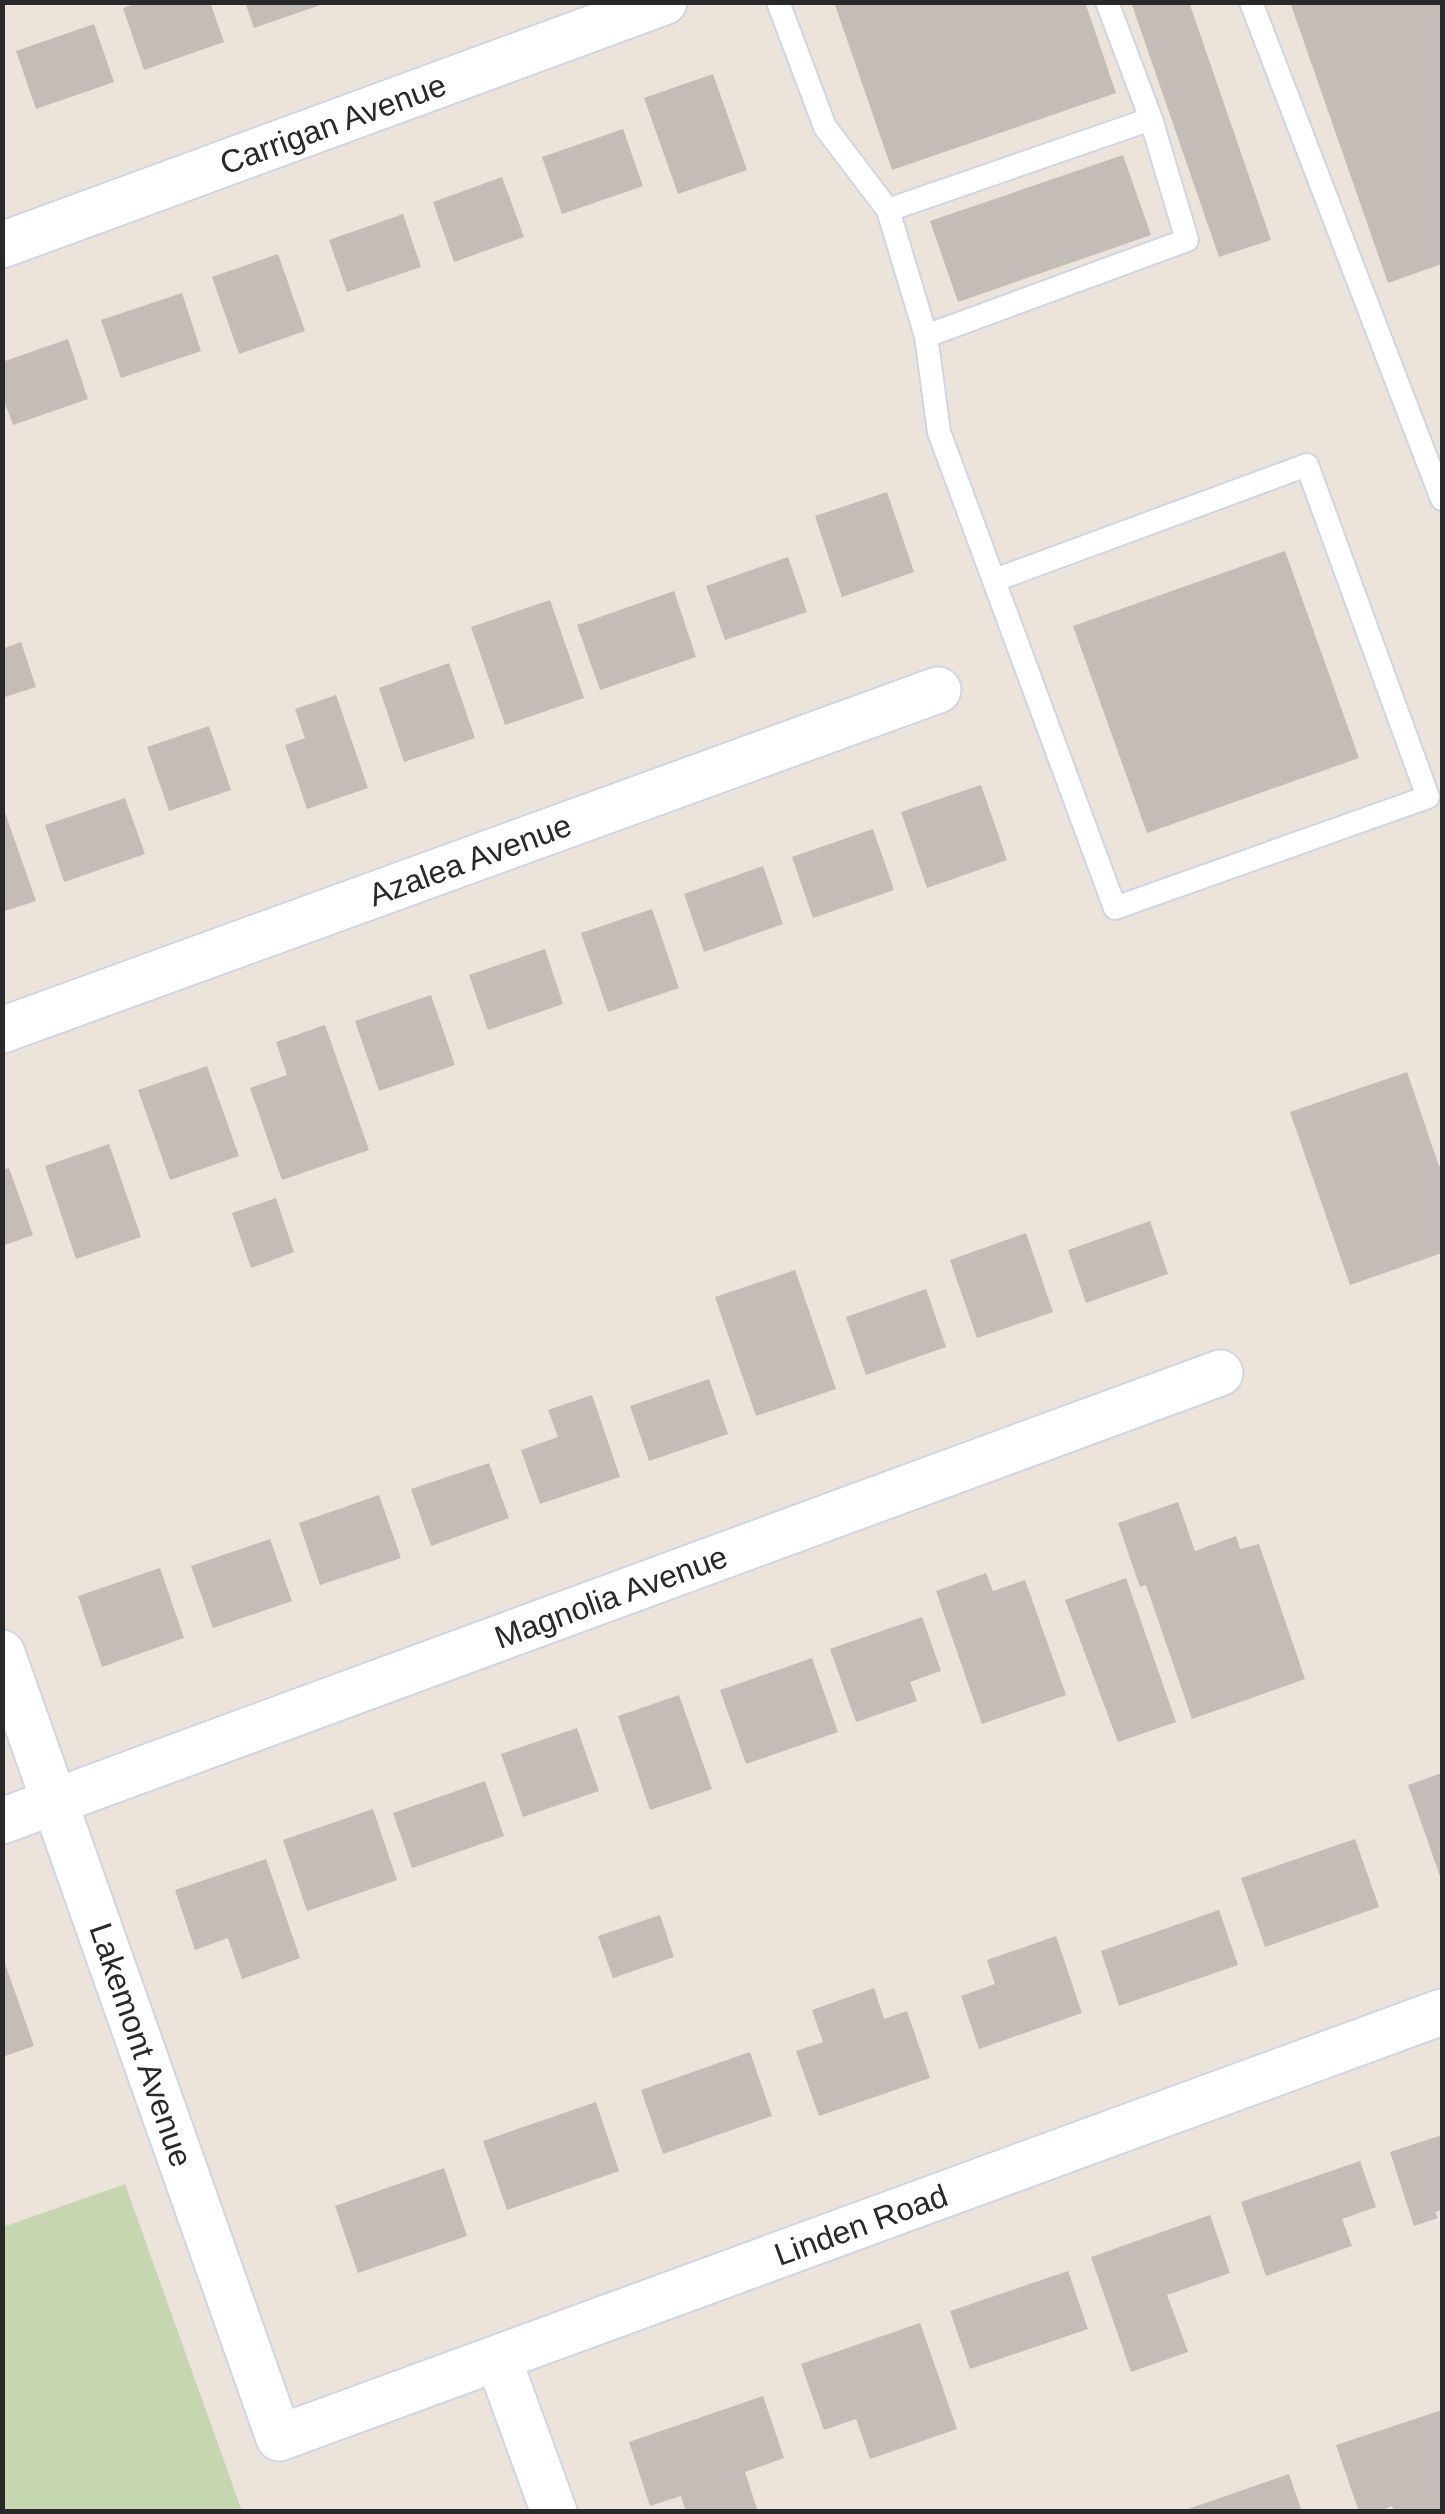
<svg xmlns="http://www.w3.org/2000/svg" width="1445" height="2514" font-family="Arial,sans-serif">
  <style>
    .cemetery { fill: #c6d6b1 }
    .building { fill: #c4bdb7 }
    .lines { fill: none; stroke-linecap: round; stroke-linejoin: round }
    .service-casing { stroke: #d0d5e3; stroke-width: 26 }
    .minor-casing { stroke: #d0d5e3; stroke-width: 49 }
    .service { stroke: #fff; stroke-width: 22 }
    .minor { stroke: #fff; stroke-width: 45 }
    .labels { text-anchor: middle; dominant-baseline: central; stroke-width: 8; stroke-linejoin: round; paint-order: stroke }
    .street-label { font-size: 32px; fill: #292929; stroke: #fff }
  </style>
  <rect width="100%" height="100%" fill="#ece3db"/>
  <path class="cemetery" d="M125,2184L242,2511H3V2227Z"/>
  <path class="building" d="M140,2H210L224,42L144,70L123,8Z
    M245,2H326V3L254,28Z
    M834,2H1085L1116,93L892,170Z
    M1131,2H1189L1271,240L1219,257Z
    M1290,2H1442V264L1388,283Z
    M94,24L114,82L36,109L16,51Z
    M713,74L747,170L678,194L644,98Z
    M623,129L643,186L562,214L542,157Z
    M1123,155L1151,235L958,302L930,221Z
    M502,177L524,237L454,262L433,202Z
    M403,214L421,267L347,292L329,240Z
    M278,254L305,331L239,354L212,277Z
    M182,293L201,351L121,378L101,320Z
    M68,339L88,399L13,425L2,395V362Z
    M887,492L914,572L842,597L815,516Z
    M1285,551L1359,758L1147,833L1073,626Z
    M788,557L807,612L725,640L706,586Z
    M674,591L696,657L600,690L577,625Z
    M550,600L584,698L505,725L471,627Z
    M21,642L36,687L2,698V649Z
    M449,663L475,738L404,762L379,688Z
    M336,695L368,788L307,809L285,745L305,738L295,709Z
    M209,726L231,790L169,811L147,747Z
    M981,785L1007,860L927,888L901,812Z
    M125,798L145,854L64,882L45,825Z
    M2,804L36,901L2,912Z
    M873,829L894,890L813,918L792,857Z
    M763,866L783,924L704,952L684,894Z
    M652,909L679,988L608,1012L581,933Z
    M545,949L563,1004L488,1030L469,975Z
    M431,995L455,1065L379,1091L355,1021Z
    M325,1025L369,1150L282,1180L250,1088L287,1075L276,1042Z
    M207,1066L239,1156L170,1180L138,1090Z
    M1407,1072L1439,1166L1442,1165V1253L1350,1285L1290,1112Z
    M109,1144L141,1237L76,1259L45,1166Z
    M9,1168L33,1235L2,1246V1170Z
    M276,1198L294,1252L251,1268L232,1213Z
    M1150,1221L1168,1274L1086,1303L1068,1250Z
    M1026,1233L1053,1312L977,1338L950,1260Z
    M795,1270L836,1389L756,1416L715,1297Z
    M926,1289L946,1347L866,1375L846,1317Z
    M709,1379L728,1434L649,1461L630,1406Z
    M592,1395L620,1477L540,1504L521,1450L558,1437L548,1410Z
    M489,1463L509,1518L431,1546L411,1489Z
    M379,1495L401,1558L320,1585L299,1523Z
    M1178,1502L1195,1551L1236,1536L1240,1549L1259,1544L1305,1679L1192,1719L1146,1585L1140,1587L1118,1523Z
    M270,1539L292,1601L213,1628L191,1566Z
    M160,1568L184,1638L102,1667L78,1596Z
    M986,1573L993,1591L1025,1580L1066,1695L982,1724L936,1591Z
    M1126,1578L1176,1722L1118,1742L1065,1600Z
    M922,1617L941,1671L910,1682L917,1701L856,1722L830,1649Z
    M812,1658L838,1732L746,1764L720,1690Z
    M679,1695L712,1789L650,1810L618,1716Z
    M577,1728L599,1791L523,1817L501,1754Z
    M1442,1773V1882L1408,1785Z
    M485,1781L504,1836L412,1868L393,1813Z
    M373,1809L397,1880L307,1911L283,1840Z
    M1355,1839L1379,1907L1265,1947L1241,1878Z
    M266,1859L300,1958L242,1979L228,1938L195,1950L175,1890Z
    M1219,1910L1238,1965L1119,2006L1101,1951Z
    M660,1915L674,1957L613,1978L598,1936Z
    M1056,1936L1082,2013L979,2049L961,1996L995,1984L987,1960Z
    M2,1955L34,2046L2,2057Z
    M874,1988L884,2019L907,2011L930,2078L819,2116L796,2051L823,2042L812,2010Z
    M750,2052L772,2116L663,2154L641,2090Z
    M596,2102L619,2171L507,2210L483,2141Z
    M1442,2135V2210L1435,2212L1438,2218L1414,2226L1390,2152Z
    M1360,2161L1376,2207L1342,2219L1352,2246L1266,2276L1241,2202Z
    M444,2168L467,2236L358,2273L335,2206Z
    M1210,2215L1230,2273L1167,2295L1188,2352L1131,2372L1091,2257Z
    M1068,2271L1088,2329L970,2369L950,2311Z
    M920,2323L957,2429L870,2459L856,2419L824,2430L801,2364Z
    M763,2396L784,2458L745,2472L758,2512H686L681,2496L650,2506L629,2442Z
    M1442,2410V2512H1394L1392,2506L1377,2512H1359L1336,2445Z
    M1289,2474L1302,2512H1182V2511Z"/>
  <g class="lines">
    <g class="service-casing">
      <path id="service" d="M778,2L825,127L888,210L1151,119L1107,2
        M1251,2L1442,499
        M888,210L926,336L939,432L1115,908L1428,797L1307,465L995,580
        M926,336L1187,240L1151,119"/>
    </g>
    <g class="minor-casing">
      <path id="minor" d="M2,245L664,2
        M2,1030L938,690
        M2,1653L279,2438L1442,2012
        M2,1821L1220,1373
        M498,2358L554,2512"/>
    </g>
    <use href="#service" class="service"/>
    <use href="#minor" class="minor"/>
  </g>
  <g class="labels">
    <g class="street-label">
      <text transform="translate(333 124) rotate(-20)">Carrigan Avenue</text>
      <text transform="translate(470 860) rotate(-20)">Azalea Avenue</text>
      <text transform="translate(611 1597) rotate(-20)">Magnolia Avenue</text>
      <text transform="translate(141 2045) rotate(71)">Lakemont Avenue</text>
      <text transform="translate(861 2225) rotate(-20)">Linden Road</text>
    </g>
  </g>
  <rect width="1445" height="2514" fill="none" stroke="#292929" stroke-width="10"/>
</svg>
